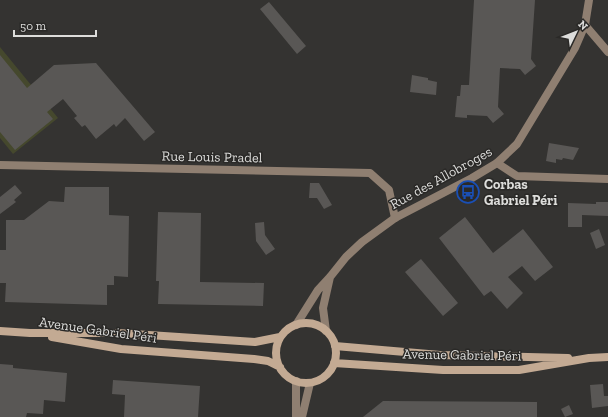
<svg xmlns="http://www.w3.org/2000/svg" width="608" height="417" font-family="'Zilla Slab',serif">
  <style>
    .green { fill: #45482d }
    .building { fill: #595755 }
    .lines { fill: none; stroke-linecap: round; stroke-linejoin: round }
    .minor { stroke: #8f7f71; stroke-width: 8 }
    .tertiary { stroke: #8f7f71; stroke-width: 8 }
    .secondary { stroke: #c3aa93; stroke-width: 8 }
    .labels { text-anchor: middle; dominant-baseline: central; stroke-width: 3; stroke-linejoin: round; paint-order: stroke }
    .street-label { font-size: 14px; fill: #dddddb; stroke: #2a2927 }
    .poi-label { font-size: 14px; font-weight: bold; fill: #dddddb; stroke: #2a2927; text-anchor: start }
  </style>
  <rect width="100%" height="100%" fill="#343331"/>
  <path class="green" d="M0,47L58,118L13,154L0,138Z"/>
  <path class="building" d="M474,0H535L531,59L536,66L525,75L520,69L500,68L498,107L504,114L493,123L487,116L467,115V118L455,117L457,96H460L461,85H469Z
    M269,2L306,46L297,54L260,9Z
    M0,55L27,88L54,65L96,63L155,132L144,141L125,118L116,127L114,124L96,139L85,125L82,127L74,118L77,116L63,99L47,112L53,119L15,150L0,132Z
    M412,75L428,78V80L437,82L436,95L410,92Z
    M549,143L579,148L573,160L563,158L562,160L556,159V163L546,161Z
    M310,183H319L332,205L324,209L317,198H309Z
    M15,185L22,193L14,200L16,202L0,214V197Z
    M65,187H109V215L129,216L128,277L114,276V285H107V305L5,302L6,283H0V250H6V220H24L49,201L64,202Z
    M596,202H608V216L582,215V227H568V203L596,204Z
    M158,212L201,213L200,282L264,283L263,306L158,304L159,281H156Z
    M465,217L493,253L523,229L553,267L535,281L522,266L508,277L523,293L507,309L491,291L484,296L439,238Z
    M264,222L265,235L275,249L266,255L256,241L255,223Z
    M599,229L605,245L596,249L590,233Z
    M421,259L458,303L443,316L405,272Z
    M0,364L13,365V368L67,373L65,402L44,400L43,414L27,413L26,417H0Z
    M113,380L200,386L198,417H124L125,395L112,394Z
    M603,384L604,396H608V406L592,408L590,385Z
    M383,401L537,402V417H363Z
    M569,405L573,414L565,417L561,409Z"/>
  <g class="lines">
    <path class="minor" d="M585,25L608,52
      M497,163L517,176L608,179
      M0,165L370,173L389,190L395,218"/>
    <path class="tertiary" d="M296,325L318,290L330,277L346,257L362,242L395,218L472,178L497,163L517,144L575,48L585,25L589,0
      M326,331L323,308L330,277
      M296,417V381
      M302,417L310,383"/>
    <path class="secondary" d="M276 353a30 30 0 1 1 60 0a30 30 0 1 1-60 0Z
      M0,331L30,333H118L255,342L280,337
      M52,337L121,349L254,359L268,361L280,367
      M335,346L440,355L568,358
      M334,363L443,370H519L589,358L608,357"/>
  </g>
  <defs>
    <g id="bus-ring" transform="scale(1.15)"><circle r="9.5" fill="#2a2927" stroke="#1a4fb4" stroke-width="1.5"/><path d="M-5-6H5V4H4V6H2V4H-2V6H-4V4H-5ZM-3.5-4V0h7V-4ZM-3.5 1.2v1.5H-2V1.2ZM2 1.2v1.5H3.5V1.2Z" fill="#1a4fb4"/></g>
  </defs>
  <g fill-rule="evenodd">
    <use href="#bus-ring" x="468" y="192"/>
  </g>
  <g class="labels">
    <g class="street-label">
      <text transform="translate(212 157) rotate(1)">Rue Louis Pradel</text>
      <text transform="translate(441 178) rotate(-29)">Rue des Allobroges</text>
      <text transform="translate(98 330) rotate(8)">Avenue Gabriel Péri</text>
      <text transform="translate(462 355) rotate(1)">Avenue Gabriel Péri</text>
    </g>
    <g class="poi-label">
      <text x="484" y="184">Corbas<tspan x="484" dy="16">Gabriel Péri</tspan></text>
    </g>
  </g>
  <g transform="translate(576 32) rotate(47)" stroke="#2a2927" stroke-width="3" paint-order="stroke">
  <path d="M0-3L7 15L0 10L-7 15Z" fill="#dddddb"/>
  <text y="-6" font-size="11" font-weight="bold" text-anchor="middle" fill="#dddddb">N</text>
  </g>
  <path d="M14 30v6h82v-6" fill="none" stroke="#dddddb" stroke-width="2"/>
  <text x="20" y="30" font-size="12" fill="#dddddb" stroke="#2a2927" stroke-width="3" paint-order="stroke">50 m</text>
</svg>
